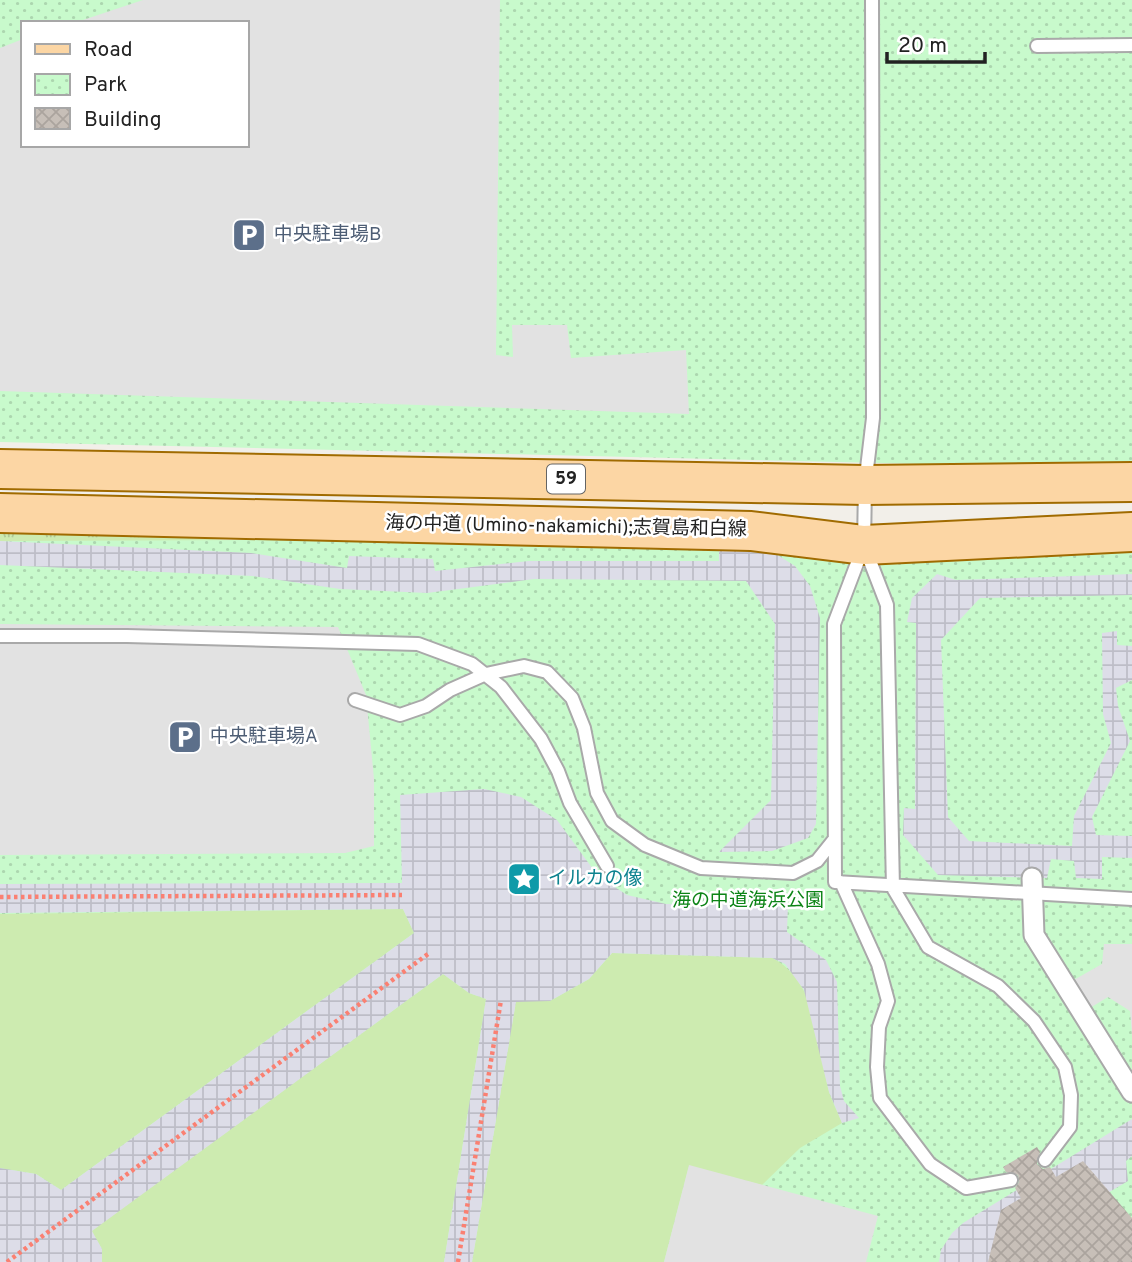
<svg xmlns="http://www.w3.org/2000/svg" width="1132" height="1262" font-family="Overpass,'Noto Sans JP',sans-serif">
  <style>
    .grass { fill: url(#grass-tufts) }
    .park { fill: url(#park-dots); fill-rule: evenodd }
    .garden { fill: #cdebb0 }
    .parking { fill: #e2e2e2 }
    .plaza { fill: url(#plaza-grid) }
    .building { fill: url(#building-cross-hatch) }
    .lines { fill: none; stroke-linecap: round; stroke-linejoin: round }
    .service-casing { stroke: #a9a9a9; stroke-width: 16 }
    .pedestrian-casing { stroke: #a9a9a9; stroke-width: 23 }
    .primary-casing { stroke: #a06b00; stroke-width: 42 }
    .path { stroke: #fa8072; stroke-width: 4.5; stroke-dasharray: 3.5 3.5; stroke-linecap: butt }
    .service { stroke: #fff; stroke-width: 12 }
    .pedestrian { stroke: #fff; stroke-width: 19 }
    .primary { stroke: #fcd6a4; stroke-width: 38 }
    .labels { text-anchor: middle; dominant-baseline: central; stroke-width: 5; stroke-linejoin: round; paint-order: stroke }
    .shield { fill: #fff; stroke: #646464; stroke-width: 2 }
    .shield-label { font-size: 18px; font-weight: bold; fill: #222 }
    .service-label { font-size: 19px; fill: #4e5e75; stroke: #fff; text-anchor: start }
    .street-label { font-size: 19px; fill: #222; stroke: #fff }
    .culture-label { font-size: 19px; fill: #0d838f; stroke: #fff; text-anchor: start }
    .park-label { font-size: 19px; fill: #0c8416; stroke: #fff }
  </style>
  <defs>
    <pattern id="grass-tufts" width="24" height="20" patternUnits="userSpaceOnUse" patternTransform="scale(1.75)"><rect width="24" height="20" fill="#cdebb0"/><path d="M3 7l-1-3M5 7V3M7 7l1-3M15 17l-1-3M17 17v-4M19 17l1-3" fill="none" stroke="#b0c997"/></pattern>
    <pattern id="park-dots" width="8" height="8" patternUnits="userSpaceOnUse" patternTransform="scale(1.75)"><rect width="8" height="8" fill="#c8facc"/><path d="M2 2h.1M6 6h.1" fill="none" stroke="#acd6af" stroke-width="1.8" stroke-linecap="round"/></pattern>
    <pattern id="plaza-grid" width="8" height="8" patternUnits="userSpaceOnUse" patternTransform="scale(1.75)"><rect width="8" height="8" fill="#dddde8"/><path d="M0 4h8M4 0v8" fill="none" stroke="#bdbdc7"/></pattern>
    <pattern id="building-cross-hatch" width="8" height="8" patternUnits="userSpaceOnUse" patternTransform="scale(1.75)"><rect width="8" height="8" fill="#c7bfb8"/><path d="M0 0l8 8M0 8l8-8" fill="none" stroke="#aba49e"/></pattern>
  </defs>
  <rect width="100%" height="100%" fill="#f2efe9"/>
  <path class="grass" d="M0,529L252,541H0Z"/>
  <path class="park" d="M0,0H1132V462L965,465L0,442ZM23,23H247V145H23Z
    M1132,537V1262H0V541Z"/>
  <path class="garden" d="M403,909L414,933L61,1190L36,1174L0,1168V914Z
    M612,953L772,958C817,980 818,1044 828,1088C831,1100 838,1112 842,1123L800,1148L762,1185L689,1166L664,1262H472L516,1001H550L589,979Z
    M443,974L469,993L486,999L444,1262H102V1249L91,1231Z"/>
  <path class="parking" d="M143,0H500L496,355L513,357L512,325H567L571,358L686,350L689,414L0,391V48L23,39V145H247V23H74Z
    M0,624L338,627L366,695L374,779V846L345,853L0,855Z
    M1104,944H1132V1036L1130,1011L1108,997L1090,1008L1072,981L1102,964Z
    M689,1165L878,1216L866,1262H664Z"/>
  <path class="plaza" d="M0,541L251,553L347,568L349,556L433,559L435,571L529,561H719V549L776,554L795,566L810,586L820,618L816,824L808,838L772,851L719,852L771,800L775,624L746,581L534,579L427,593L340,589L253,576L0,565Z
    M937,574L956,580L1132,574V595L980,598L941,640L948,817L969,841L1072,846L1074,816L1111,743L1103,714L1102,633L1117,631V645L1132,646V680L1116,688L1118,706L1130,741L1092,817L1096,835L1132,836V858L1102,857V879L1076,878L1074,861L1051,859L1047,878L938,875L903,835L904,808L915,809L916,623L907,622L912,598Z
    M484,789L521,797L557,820L598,876L627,895L666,904H788L787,932L826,960L837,982L840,1086L844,1101L859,1118L842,1123L829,1092L804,990L785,964L772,958L612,953L589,979L550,1001L516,1002L472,1262H444L486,999L469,993L443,974L92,1231L102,1249V1262H0V1168L36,1174L61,1190L414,933L403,909L0,913V884L402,883L400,795Z
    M1132,1119V1156L1126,1161L1128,1181L991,1262H939L941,1250L952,1233L963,1223Z"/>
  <path class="building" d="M1037,1147L1040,1152L1037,1164L1043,1169L1050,1167L1056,1177L1083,1161L1132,1218V1262H988L1001,1210L1021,1198L1015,1188L1019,1182L1018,1175L1006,1172L1003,1167Z"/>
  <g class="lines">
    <g class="service-casing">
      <path id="service" d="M872,0L873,418L865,485L864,545L834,624L835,882L1132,899
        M1037,46L1132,45
        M865,548L887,605L893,888L928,947L998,986L1034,1021L1065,1067L1071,1095L1070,1127L1045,1160
        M0,636H127L418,644L472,664L501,687L541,739L558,771L570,803L607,866
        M355,700L400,715L426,706L450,690L486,674L524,666L547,672L572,698L584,728L597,793L612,821L645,845L701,868L793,873L817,861L833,841
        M841,882L878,964L888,1001L879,1027L877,1067L880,1098L930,1164L966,1188L1011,1180"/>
    </g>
    <g class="pedestrian-casing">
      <path id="pedestrian" d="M1032,878L1034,935L1132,1092"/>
    </g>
    <g class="primary-casing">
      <path id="primary" d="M0,469L865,485L1132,482
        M0,513L751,531L864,545L1132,532"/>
    </g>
    <path class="path" d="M0,897L402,895
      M7,1262L428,954
      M458,1262L501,1000"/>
    <use href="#service" class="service"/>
    <use href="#pedestrian" class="pedestrian"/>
    <use href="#primary" class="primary"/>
  </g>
  <defs>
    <g id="parking-square" transform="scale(1.75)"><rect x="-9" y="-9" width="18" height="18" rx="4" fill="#5c6f8a" stroke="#fff"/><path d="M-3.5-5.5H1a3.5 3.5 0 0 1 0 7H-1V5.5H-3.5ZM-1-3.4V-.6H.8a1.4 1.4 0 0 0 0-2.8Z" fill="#fff"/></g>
    <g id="sight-square" transform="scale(1.75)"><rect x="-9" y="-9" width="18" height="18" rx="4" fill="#0f9aa8" stroke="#fff"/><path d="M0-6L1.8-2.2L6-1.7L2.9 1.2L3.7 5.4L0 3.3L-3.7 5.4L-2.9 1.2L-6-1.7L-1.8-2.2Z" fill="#fff"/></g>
  </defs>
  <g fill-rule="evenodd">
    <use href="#parking-square" x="249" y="235"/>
    <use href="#parking-square" x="185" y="737"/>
    <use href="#sight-square" x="524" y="879"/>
  </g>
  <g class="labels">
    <rect class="shield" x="547" y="464.5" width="38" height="29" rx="5"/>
    <g class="shield-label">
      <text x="566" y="479">59</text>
    </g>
    <g class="service-label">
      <text x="274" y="235">中央駐車場B</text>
      <text x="210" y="737">中央駐車場A</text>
    </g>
    <g class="street-label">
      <text transform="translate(566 527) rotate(1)">海の中道 (Umino-nakamichi);志賀島和白線</text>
    </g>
    <g class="culture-label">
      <text x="548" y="879">イルカの像</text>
    </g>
    <g class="park-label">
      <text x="748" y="901">海の中道海浜公園</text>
    </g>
  </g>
  <rect x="21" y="21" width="228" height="126" fill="#ffffff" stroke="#a7a7a7" stroke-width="2"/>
  <rect x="35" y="44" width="35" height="10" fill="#fcd6a4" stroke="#a7a7a7" stroke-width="2"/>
  <text x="84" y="56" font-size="21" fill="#222222">Road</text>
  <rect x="35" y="74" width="35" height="21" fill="url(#park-dots)" stroke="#a7a7a7" stroke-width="2"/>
  <text x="84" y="91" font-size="21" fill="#222222">Park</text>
  <rect x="35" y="108" width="35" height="21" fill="url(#building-cross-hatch)" stroke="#a7a7a7" stroke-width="2"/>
  <text x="84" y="126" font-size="21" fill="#222222">Building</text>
  <path d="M887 52v10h98v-10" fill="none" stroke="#222222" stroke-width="3.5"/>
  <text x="898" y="52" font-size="21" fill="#222222" stroke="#ffffff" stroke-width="5" paint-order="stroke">20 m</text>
</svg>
